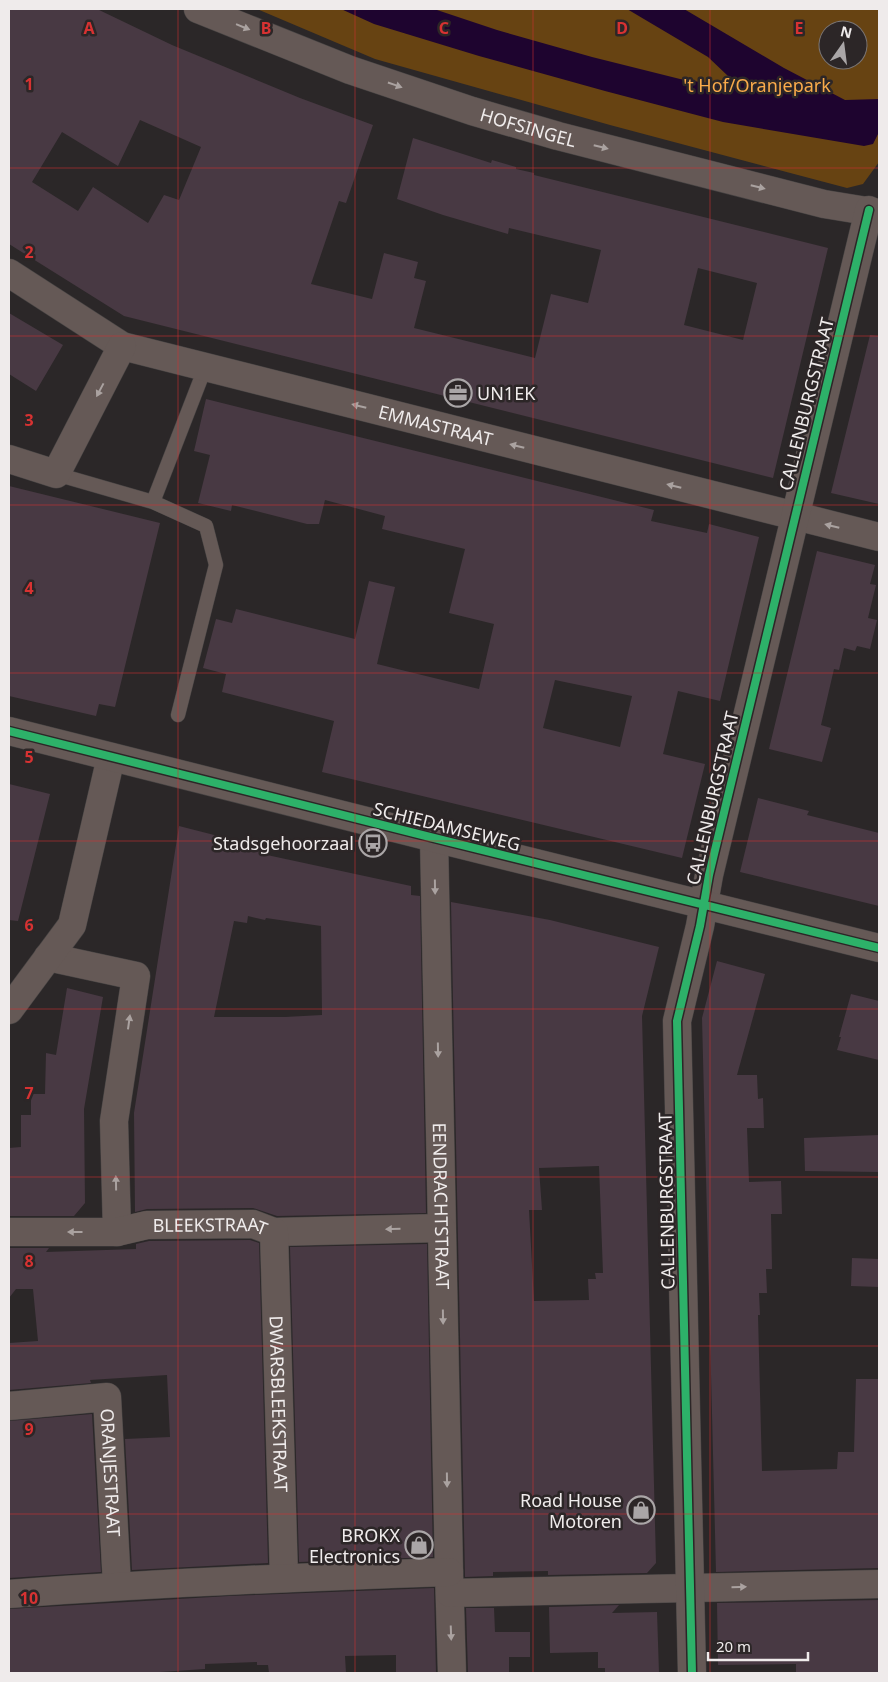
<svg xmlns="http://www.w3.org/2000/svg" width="888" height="1682" font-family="'Noto Sans',sans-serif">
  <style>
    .green { fill: #674312; fill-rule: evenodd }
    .water { fill: #1e042f }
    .building { fill: #483943; fill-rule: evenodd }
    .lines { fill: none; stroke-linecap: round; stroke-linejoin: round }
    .service-casing { stroke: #464343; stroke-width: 15 }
    .minor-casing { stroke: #464343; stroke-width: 29 }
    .tertiary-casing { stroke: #464343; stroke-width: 29 }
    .service { stroke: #655956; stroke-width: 14 }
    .minor { stroke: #655956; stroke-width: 28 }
    .tertiary { stroke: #655956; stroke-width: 28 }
    .cycleway-casing { stroke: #2c2627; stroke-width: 11 }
    .cycleway { stroke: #2db169; stroke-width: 8 }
    .oneway { fill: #aaa2a0 }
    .grid { fill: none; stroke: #d73232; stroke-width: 1; stroke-opacity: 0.55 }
    .labels { text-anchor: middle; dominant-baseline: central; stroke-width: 5; stroke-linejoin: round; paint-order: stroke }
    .park-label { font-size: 18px; fill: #faab4b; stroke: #2c2627 }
    .street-label { font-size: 18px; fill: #efebeb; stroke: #2c2627 }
    .poi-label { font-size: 18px; fill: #efebeb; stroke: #2c2627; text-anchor: end }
    .grid-label { font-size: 16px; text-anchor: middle; font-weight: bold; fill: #d73232; stroke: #2c2627; stroke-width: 5; stroke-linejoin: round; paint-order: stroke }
  </style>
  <rect width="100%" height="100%" fill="#2b2728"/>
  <path class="green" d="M257,9H879V162L863,184L847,188L610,125L375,59ZM828,30H858V60H828Z"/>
  <path class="water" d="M341,9H434L497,30L592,57L680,79L720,85L728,76L708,57L627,9H684L784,68L845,100L879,99V132L873,144L864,146L723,122L605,91L479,56L374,24Z"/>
  <path class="building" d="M9,9H97L172,45L300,98L373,125L346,203L339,201L311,284L372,299L384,253L418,262L414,278L426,281L414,328L535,358L551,294L588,303L601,250L509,228L508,234L443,215L397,199L413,138L491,163L492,160L516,167V169L534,173V175L828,248L773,478L124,316L9,244ZM140,120L201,147L179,200L164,195L148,223L93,187L78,211L32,182L62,132L118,166ZM698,268L757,283L743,340L684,325Z
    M9,313L63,345L36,391L9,374Z
    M870,335L879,336V504L831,493Z
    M206,399L654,510L651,521L707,533L709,524L759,537L720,701L678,691L663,754L705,764L682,858L322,772L334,721L222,692L226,674L203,668L216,619L232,623L236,609L355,639L369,581L395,587L377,664L479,689L494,624L449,613L465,549L382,529L385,516L325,500L319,524H307L232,505L231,511L198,503L210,455L194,451ZM555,680L632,696L620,747L543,728Z
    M9,486L160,523L115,707L99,704L96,716L9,696Z
    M817,551L875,565L870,584L876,585L868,618L877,620L870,649L857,646L855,651L844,648L839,670L834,669L821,725L831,728L822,762L769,749Z
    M9,784L50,794L18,921L9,920Z
    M758,798L809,811L807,815L879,833V906L740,872Z
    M179,826L222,837L221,841L267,851V855L411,886V895L420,896L426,1213L277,1216L253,1208L147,1209L135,1212L134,1113ZM248,916L265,920L266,918L321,926L322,1015L285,1017H214L234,921L247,923Z
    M451,902L550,920L659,947L642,1016L656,1563L647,1573L548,1575V1571L493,1572V1576L465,1577ZM599,1166L603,1273H595L596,1279H588L589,1300L534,1301L529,1210H542L539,1168Z
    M717,961L765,974L737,1075H757L758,1099L763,1098L764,1128H747L749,1182L781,1181L782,1214H771L772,1269H766L767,1293H759L760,1315H758L762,1471L837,1469L838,1452H854L856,1379H879V1568L716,1572L702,1018Z
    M67,988L103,997L84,1109L85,1203L74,1216H9V1148L21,1147V1115H31V1094H45L46,1053L56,1055Z
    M851,994L879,1001V1060L837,1050L841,1037H839Z
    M879,1135V1172L805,1171L804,1138Z
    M250,1240L259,1243L268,1563L132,1570L125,1439L170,1437L167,1375L90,1380L91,1383L9,1390V1343L38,1341L33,1289H16L9,1298V1248H49L46,1252L136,1249V1244L149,1241Z
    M427,1244L433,1557L299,1562L290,1247Z
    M852,1258L879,1259V1287L851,1286Z
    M92,1414L101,1572L9,1578V1421Z
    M434,1588L436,1673H396V1655L345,1656L346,1673H269L268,1665H257V1662L205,1664V1669L160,1672V1673H9V1609L229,1596Z
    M879,1600V1673H796V1664L718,1665L717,1603Z
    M619,1605L612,1613L657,1612L659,1673H605V1668H598V1652L550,1653L549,1607Z
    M466,1608H494L495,1632H530V1657H509V1673H468Z"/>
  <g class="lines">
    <g class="service-casing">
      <path id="service" d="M56,474L153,502L205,368
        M153,502L206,526L216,565L178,715"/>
    </g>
    <g class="minor-casing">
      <g id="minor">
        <path id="s1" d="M198,9L350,70L472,111L558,136L824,204L879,213"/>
        <path id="s2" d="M9,273L122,346L879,537"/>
        <path d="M9,459L56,474L122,346"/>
        <path id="s3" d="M434,838L449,1572L452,1673"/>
        <path d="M48,957L136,976L114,1121L117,1232"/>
        <path d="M9,1010L72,925L111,757"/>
        <path id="s4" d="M9,1232H117L147,1225L253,1224L274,1232L441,1228"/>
        <path id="s5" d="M274,1232L284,1578"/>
        <path id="s6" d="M9,1406L107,1397L117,1586"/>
        <path d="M450,1593L879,1584"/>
        <path d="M9,1594C155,1583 302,1577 449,1572"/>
        <path d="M692,1673L677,1021L700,926L709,875L869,210"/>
      </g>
    </g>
    <g class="tertiary-casing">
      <path id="tertiary" d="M9,731L434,838L879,948"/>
    </g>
    <use href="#service" class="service"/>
    <use href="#minor" class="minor"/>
    <use href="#tertiary" class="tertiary"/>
    <g class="cycleway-casing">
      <path id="cycleway" d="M9,731L434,838L879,948
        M692,1673L677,1021L700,926L709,875L869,210"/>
    </g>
    <use href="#cycleway" class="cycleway"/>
  </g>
  <defs><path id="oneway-solid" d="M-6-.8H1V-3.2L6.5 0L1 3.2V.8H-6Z" transform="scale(1.25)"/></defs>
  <g class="oneway">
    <use href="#oneway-solid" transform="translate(243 27) rotate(22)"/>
    <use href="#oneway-solid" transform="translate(395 85) rotate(19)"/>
    <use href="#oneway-solid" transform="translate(601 147) rotate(14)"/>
    <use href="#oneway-solid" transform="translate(758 187) rotate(14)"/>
    <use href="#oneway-solid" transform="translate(100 390) rotate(118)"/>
    <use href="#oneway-solid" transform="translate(359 406) rotate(-166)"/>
    <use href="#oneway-solid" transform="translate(517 446) rotate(-166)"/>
    <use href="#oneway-solid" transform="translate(674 486) rotate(-166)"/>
    <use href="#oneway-solid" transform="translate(832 526) rotate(-166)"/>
    <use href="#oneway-solid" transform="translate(435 887) rotate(89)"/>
    <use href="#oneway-solid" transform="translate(129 1022) rotate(-82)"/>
    <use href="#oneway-solid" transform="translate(438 1050) rotate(89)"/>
    <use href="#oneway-solid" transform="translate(116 1183) rotate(-91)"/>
    <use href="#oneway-solid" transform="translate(393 1229) rotate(179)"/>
    <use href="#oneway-solid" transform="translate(75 1232) rotate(180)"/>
    <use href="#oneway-solid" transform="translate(443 1317) rotate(89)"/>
    <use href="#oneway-solid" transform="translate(447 1480) rotate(89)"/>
    <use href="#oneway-solid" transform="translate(739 1587) rotate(-1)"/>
    <use href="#oneway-solid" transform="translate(451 1633) rotate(88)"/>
  </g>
  <path class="grid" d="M178,9V1673M355,9V1673M533,9V1673M710,9V1673M9,168H879M9,336H879M9,505H879M9,673H879M9,841H879M9,1009H879M9,1177H879M9,1346H879M9,1514H879"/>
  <defs>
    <g id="office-ring" transform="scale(1.4375)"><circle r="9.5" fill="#2c2627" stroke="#aaa6a7" stroke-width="1.5"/><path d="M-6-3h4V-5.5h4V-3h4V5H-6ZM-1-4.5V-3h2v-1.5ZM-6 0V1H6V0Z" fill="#aaa6a7"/></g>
    <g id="bus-ring" transform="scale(1.4375)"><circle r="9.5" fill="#2c2627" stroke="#aaa6a7" stroke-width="1.5"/><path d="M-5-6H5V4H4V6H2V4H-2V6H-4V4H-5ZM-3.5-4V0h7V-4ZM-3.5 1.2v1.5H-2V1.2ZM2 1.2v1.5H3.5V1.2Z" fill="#aaa6a7"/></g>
    <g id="shop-ring" transform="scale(1.4375)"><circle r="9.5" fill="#2c2627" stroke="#aaa6a7" stroke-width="1.5"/><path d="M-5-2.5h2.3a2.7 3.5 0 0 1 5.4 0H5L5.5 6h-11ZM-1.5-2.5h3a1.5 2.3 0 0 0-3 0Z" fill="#aaa6a7"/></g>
  </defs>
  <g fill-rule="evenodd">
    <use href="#office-ring" x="458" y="393"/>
    <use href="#bus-ring" x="373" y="843"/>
    <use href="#shop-ring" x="641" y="1510"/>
    <use href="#shop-ring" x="419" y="1545"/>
  </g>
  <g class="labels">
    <g class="park-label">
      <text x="757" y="85">'t Hof/Oranjepark</text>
    </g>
    <g class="street-label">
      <text stroke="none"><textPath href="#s1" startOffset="351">HOFSINGEL</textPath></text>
      <text transform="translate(806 404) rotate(-76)">CALLENBURGSTRAAT</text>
      <text stroke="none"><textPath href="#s2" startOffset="458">EMMASTRAAT</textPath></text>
      <text transform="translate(712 798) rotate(-77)">CALLENBURGSTRAAT</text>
      <text transform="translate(447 826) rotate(14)">SCHIEDAMSEWEG</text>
      <text transform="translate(666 1201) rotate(-91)">CALLENBURGSTRAAT</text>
      <text stroke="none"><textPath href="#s3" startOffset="368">EENDRACHTSTRAAT</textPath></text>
      <text stroke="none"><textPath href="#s4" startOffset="202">BLEEKSTRAAT</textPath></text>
      <text stroke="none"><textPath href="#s5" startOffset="172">DWARSBLEEKSTRAAT</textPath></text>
      <text stroke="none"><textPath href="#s6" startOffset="174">ORANJESTRAAT</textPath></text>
    </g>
    <g class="poi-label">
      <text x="477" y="393" text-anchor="start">UN1EK</text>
      <text x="354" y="843">Stadsgehoorzaal</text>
      <text x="622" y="1500">Road House<tspan x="622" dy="21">Motoren</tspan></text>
      <text x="400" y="1535">BROKX<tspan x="400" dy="21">Electronics</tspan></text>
    </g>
  </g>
  <g class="grid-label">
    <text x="89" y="34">A</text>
    <text x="266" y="34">B</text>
    <text x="444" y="34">C</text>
    <text x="622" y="34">D</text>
    <text x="799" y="34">E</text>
    <text x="29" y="90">1</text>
    <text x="29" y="258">2</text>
    <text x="29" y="426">3</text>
    <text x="29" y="594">4</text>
    <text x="29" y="763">5</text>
    <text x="29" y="931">6</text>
    <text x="29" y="1099">7</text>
    <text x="29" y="1267">8</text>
    <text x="29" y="1435">9</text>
    <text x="29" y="1604">10</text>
  </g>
  <rect width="888" height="1682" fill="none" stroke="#efebeb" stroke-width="20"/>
  <g transform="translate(843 45) rotate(14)"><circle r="24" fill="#2c2627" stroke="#7a7575"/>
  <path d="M0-4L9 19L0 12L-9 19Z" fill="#aaa6a7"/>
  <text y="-8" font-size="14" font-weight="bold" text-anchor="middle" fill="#efebeb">N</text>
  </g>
  <path d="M708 1652v8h100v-8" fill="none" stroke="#efebeb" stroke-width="2.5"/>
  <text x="716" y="1652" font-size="15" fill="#efebeb" stroke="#2c2627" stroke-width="4" paint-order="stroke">20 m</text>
</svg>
